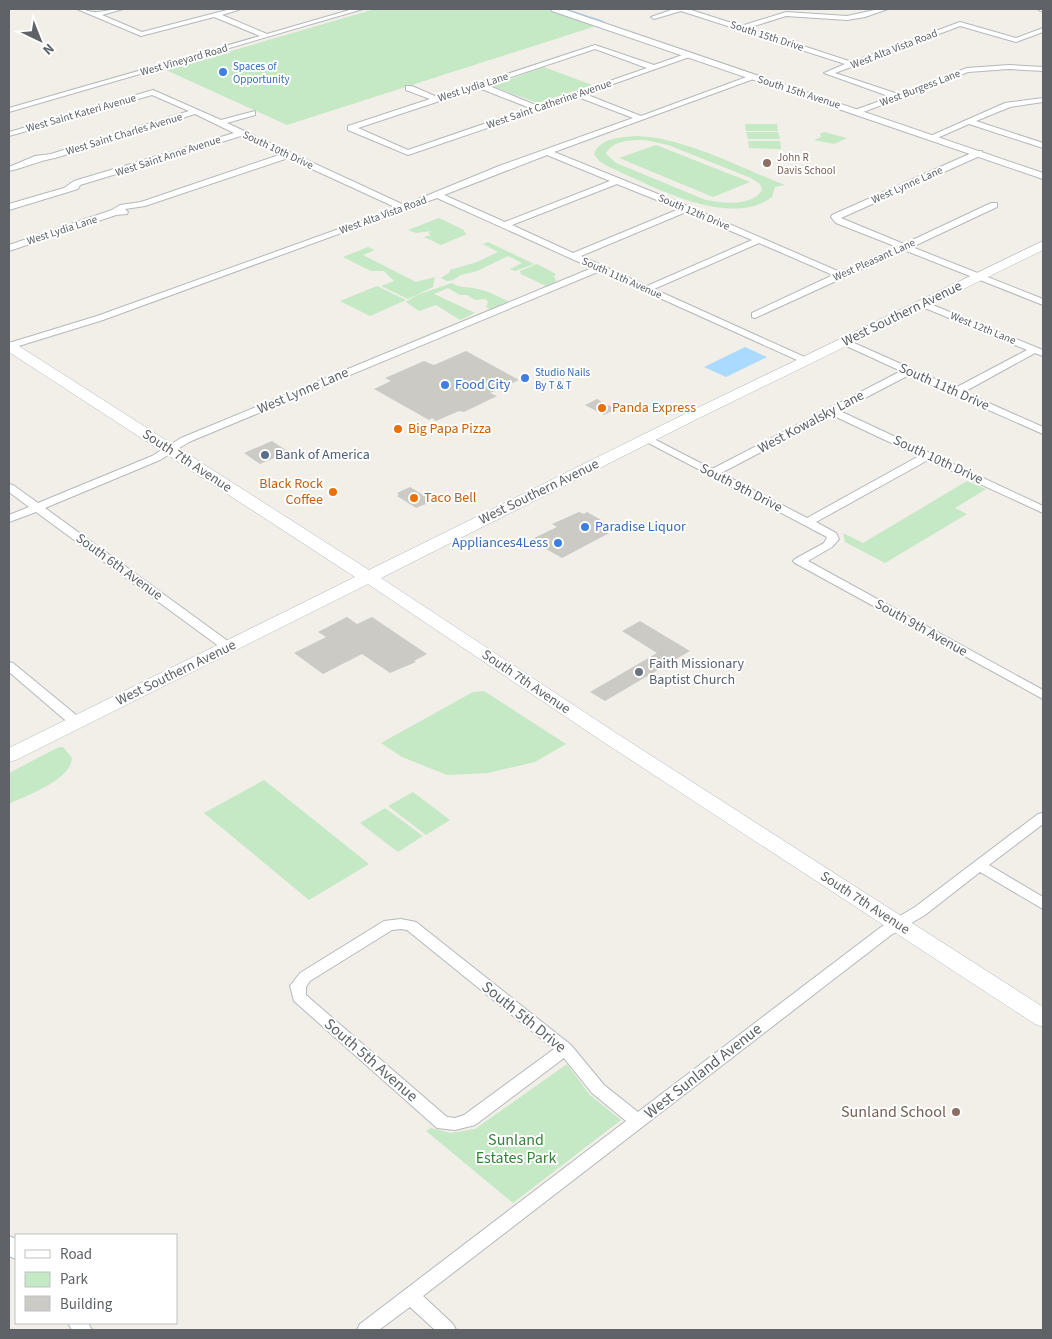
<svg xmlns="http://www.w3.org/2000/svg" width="1052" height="1339" font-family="'Source Sans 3',sans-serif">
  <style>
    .green { fill: #c5e8c5; fill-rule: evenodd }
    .water { fill: #aadaff }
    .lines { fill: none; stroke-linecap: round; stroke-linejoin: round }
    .stream { stroke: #aadaff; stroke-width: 2.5 }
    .building { fill: #cccac5 }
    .minor-casing { stroke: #b5b8bc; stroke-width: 2 }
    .tertiary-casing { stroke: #b5b8bc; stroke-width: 2 }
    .secondary-casing { stroke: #b6babf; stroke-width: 1 }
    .minor { fill: #fff; fill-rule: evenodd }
    .tertiary { fill: #fff; fill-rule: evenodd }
    .secondary { fill: #fff; fill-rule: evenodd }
    .shop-dot { fill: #3f7fe0; stroke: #fff; stroke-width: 2 }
    .education-dot { fill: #8d6e63; stroke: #fff; stroke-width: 2 }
    .food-dot { fill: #e8710a; stroke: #fff; stroke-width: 2 }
    .service-dot { fill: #5c6f8a; stroke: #fff; stroke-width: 2 }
    .worship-dot { fill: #6b7280; stroke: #fff; stroke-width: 2 }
    .labels { text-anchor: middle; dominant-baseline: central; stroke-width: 4; stroke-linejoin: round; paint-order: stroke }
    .far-street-label { font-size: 11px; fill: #5f6368; stroke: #fff }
    .far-shop-label { font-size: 11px; fill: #366cbe; stroke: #fff; text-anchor: start }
    .far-education-label { font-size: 11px; fill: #785e54; stroke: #fff; text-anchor: start }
    .street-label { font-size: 14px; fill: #5f6368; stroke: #fff }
    .shop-label { font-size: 14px; fill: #366cbe; stroke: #fff; text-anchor: start }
    .food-label { font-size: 14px; fill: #c56008; stroke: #fff; text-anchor: start }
    .service-label { font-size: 14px; fill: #4e5e75; stroke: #fff; text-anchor: start }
    .worship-label { font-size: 14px; fill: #5b616d; stroke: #fff; text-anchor: start }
    .near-street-label { font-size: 16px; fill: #5f6368; stroke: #fff }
    .near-education-label { font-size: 16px; fill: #785e54; stroke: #fff; text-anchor: end }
    .near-park-label { font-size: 16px; fill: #348238; stroke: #fff }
  </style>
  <rect width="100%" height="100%" fill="#f1efe8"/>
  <path class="green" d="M375,9H546L596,26L287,125L166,70Z
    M544,67L592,85L538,103L491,86Z
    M745,124H777L778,131H746Z
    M746,132H778L780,139H748Z
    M824,132L847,138L834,144L814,140L821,137L820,134Z
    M636,136C683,137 741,168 785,185L775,187L772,197C728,230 649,184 607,166L599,161L594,154C600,138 621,137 636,136ZM645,140L668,145L751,178L760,184L762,190C752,207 723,203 706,200L616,163L606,154C612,140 632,140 645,140Z
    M748,141H780L781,149L749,148Z
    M656,145L750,182L713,197L619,158Z
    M439,218L464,230V232L467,234L441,245L424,237L431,235L428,233L432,231L416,233L408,230Z
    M488,242L534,264L515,271L510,269L522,263L508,256L477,271L461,275L453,280L447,281L441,278L450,272V270L477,262L498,252L483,244Z
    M368,247L375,250L363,255L416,282L435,277L433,287L408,299L381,286L394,281L384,271H371L343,257Z
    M537,264L556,274L554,276L556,282L546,286L521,274L520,271Z
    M452,283C461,289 467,286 478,289C488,291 499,297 508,301L490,309L486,307L488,302L486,299L475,300L467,295H460L448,288L434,294L475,313L460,320L436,305L419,311L406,302L417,295Z
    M377,286L406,300L370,316L340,301Z
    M967,481L986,489L955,508L967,514L885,563L845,542L843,533L863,543Z
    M484,691L566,744L535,762L488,773L447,775L402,757L381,743L473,692Z
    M63,747L72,758C71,780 27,795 9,804V773L57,748Z
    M264,780L369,864L309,900L204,813Z
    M413,792L450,820L426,835L388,806Z
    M385,808L423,836L398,852L360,823Z
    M567,1064L590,1095L621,1120L513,1203L426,1131L431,1128L451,1133L475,1129Z"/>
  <path class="water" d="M745,347L767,357L726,377L704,367Z"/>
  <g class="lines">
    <path class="stream" d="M563,9L603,22"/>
  </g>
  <path class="building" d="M466,351L519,380L490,393L497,396L464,412L459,411L436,421L432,418L429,420L374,389L391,381L385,378L424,361L434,365Z
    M597,399L602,402L616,409L604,415L585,405Z
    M272,441L289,452L260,464L244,453Z
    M410,487L433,501L416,508L397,496L399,495L397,493Z
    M579,512L584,514L587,512L617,529L562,558L530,540L557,527L552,524Z
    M347,617L357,624L372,617L427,654L414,661L416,662L390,673L362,654L323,674L294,653L326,637L318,632Z
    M640,621L690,651L605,701L590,692L657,653L622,631Z"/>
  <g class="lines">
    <g class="minor-casing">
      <path id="minor" d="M77,9C84,9 91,13 98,12C106,11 114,9 123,9L102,15L142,32L231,9H241L222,15L267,34L353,9H363L9,112V108L260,36L214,17L141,36Z
        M674,9H688L741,26L786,12L847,16L879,9H888L865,17L847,20L786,16L748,28L852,62L960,22L1016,38L1043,28V32L1016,42L960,26L835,73L898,94L967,68L1009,65L1043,67V71L1009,69L968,72L858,114L854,112L855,110L891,97L824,73L845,64L681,11L654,19L651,17Z
        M1038,9H1043V12L1039,10Z
        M595,45L654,65L688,53L695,55L585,94L641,116L752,75L759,77L554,152L690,207L840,272L897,247L836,223L831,217L832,215L976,151H982V155L841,218L904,244L991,203H997V207L912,247L1043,299V305L904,250L755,318L752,317V313L833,275L759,243L654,289L809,359V363L806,364L600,271L189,442L160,460L45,508L232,644L234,647L232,650H224L36,512L9,522V515L29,507L9,492V484L13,485L38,503L152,456L181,438L592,268L437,198L103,320L9,349V343L97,316L397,208L288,158L145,206L125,209L128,212L127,214L116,215L9,251V245L112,210L120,205L141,202L282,154L241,136L80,185L78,189L9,210V204L64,188L74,181L234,133L195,114L55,158C38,161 26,167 9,171V167L35,156L51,154L189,111L152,95L9,136V132L153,90L221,120L255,111V115L227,123L404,205L499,166L633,118L578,97L408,155L348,130V126L430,99L406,90V86H412L437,97ZM595,49L647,68L538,106L487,85ZM479,88L530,108L408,150L358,128ZM547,155L610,181L505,222L444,195ZM617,184L679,209L573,253L512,225ZM686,212L752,240L647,286L581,256Z
        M1043,98V102L1010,107L976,121L1043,143V148L969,124L935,139L928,137L1005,103Z
        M923,301L1043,350V356L1035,353L964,392L1043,427V434L909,375L840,411L1043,506V513L928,460L816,522L836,533L839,539L832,547L808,561L1043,690V699L795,563L793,561L795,559L824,543L827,537L641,439L642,437H650L712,469L901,371L842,344L840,342L845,339L955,388L1027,350L920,306L918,304ZM832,415L919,456L807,518L721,473Z
        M9,662L13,663L81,719L82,722L81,725H71L9,672Z
        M1043,813V824L989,865L1043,897V909L980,872L925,915L891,935L423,1296L453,1324L456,1330H435L410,1307L379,1330H357L360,1324L626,1121L592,1093L564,1058L475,1125L455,1130L437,1128L294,1001L290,986L300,973L384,921L401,919L416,922L571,1045L604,1085L638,1112L881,927L915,907L1038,814ZM401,929L407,930L554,1049L464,1115L455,1118L447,1117L306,995V987L310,981L392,930Z
        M9,1236L16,1239V1259L9,1256Z
        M68,1323H88L92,1330H72Z"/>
    </g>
    <g class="tertiary-casing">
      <path id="tertiary" d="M551,9H563L1043,173V179L552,11Z"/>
    </g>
    <g class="secondary-casing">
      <path id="secondary" d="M1043,241V250L703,416L381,578L616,733L1043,1007V1027L1035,1024L602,741L368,584L16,760L9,762V748L355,577L9,352V342L14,343L369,570L693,410Z"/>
    </g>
    <use href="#minor" class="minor"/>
    <use href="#tertiary" class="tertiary"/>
    <use href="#secondary" class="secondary"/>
  </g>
  <g class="shop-dot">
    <circle cx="223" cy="72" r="5"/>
    <circle cx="525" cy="378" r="5"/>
    <circle cx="445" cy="385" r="5"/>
    <circle cx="585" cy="527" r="5"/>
    <circle cx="558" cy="543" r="5"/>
  </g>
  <g class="education-dot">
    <circle cx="767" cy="163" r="5"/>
    <circle cx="956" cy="1112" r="5"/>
  </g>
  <g class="food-dot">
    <circle cx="602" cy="408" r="5"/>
    <circle cx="398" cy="429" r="5"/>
    <circle cx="333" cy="492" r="5"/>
    <circle cx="414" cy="498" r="5"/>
  </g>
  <circle class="service-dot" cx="265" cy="455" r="5"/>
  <circle class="worship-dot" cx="639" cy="672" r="5"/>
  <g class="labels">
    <g class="far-street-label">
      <text transform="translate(767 36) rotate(18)">South 15th Drive</text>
      <text transform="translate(894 49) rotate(-21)">West Alta Vista Road</text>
      <text transform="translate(184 60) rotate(-16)">West Vineyard Road</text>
      <text transform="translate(473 87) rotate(-18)">West Lydia Lane</text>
      <text transform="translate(920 88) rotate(-21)">West Burgess Lane</text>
      <text transform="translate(799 92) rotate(18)">South 15th Avenue</text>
      <text transform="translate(549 104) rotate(-19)">West Saint Catherine Avenue</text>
      <text transform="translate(81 113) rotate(-16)">West Saint Kateri Avenue</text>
      <text transform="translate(124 134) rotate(-17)">West Saint Charles Avenue</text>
      <text transform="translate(278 150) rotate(25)">South 10th Drive</text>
      <text transform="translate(168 156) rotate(-18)">West Saint Anne Avenue</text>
      <text transform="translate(907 185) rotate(-24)">West Lynne Lane</text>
      <text transform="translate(694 212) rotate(23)">South 12th Drive</text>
      <text transform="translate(383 215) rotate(-20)">West Alta Vista Road</text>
      <text transform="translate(62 230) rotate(-18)">West Lydia Lane</text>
      <text transform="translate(874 260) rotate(-24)">West Pleasant Lane</text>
      <text transform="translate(622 278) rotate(24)">South 11th Avenue</text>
      <text transform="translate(983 328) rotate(22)">West 12th Lane</text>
    </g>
    <g class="far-shop-label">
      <text x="233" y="66">Spaces of<tspan x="233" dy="13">Opportunity</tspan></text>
      <text x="535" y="372">Studio Nails<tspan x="535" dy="13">By T &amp; T</tspan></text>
    </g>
    <g class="far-education-label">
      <text x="777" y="157">John R<tspan x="777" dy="13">Davis School</tspan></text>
    </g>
    <g class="street-label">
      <text transform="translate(902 314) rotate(-26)">West Southern Avenue</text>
      <text transform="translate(944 387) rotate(24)">South 11th Drive</text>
      <text transform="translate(303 391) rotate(-23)">West Lynne Lane</text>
      <text transform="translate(811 422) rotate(-28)">West Kowalsky Lane</text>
      <text transform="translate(938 460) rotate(25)">South 10th Drive</text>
      <text transform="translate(187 461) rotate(33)">South 7th Avenue</text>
      <text transform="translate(741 488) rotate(27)">South 9th Drive</text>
      <text transform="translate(539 492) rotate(-26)">West Southern Avenue</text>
      <text transform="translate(119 567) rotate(36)">South 6th Avenue</text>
      <text transform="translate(921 628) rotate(29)">South 9th Avenue</text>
      <text transform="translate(176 673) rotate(-26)">West Southern Avenue</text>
      <text transform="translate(526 682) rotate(34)">South 7th Avenue</text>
      <text transform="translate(865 903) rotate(33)">South 7th Avenue</text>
    </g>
    <g class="shop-label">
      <text x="455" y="385">Food City</text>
      <text x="595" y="527">Paradise Liquor</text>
      <text x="548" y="543" text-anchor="end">Appliances4Less</text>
    </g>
    <g class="food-label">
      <text x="612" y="408">Panda Express</text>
      <text x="408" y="429">Big Papa Pizza</text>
      <text x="323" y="484" text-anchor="end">Black Rock<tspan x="323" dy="16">Coffee</tspan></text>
      <text x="424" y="498">Taco Bell</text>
    </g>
    <g class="service-label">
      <text x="275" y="455">Bank of America</text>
    </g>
    <g class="worship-label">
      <text x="649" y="664">Faith Missionary<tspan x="649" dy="16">Baptist Church</tspan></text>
    </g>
    <g class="near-street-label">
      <text transform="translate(524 1017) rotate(39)">South 5th Drive</text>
      <text transform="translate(371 1060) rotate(41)">South 5th Avenue</text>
      <text transform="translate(703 1071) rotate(-38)">West Sunland Avenue</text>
    </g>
    <g class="near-education-label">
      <text x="946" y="1112">Sunland School</text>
    </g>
    <g class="near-park-label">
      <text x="516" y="1140">Sunland<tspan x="516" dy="18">Estates Park</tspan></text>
    </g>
  </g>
  <rect width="1052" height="1339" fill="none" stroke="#5f6368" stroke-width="20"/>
  <rect x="15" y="1234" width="162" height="90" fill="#ffffff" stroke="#bfc1c3"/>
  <rect x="25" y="1250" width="25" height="8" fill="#ffffff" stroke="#bfc1c3"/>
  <text x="60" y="1259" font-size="15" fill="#5f6368">Road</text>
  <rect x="25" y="1272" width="25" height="15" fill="#c5e8c5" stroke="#bfc1c3"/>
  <text x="60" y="1284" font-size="15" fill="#5f6368">Park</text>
  <rect x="25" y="1296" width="25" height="15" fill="#cccac5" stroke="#bfc1c3"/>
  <text x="60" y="1309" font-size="15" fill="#5f6368">Building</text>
  <g transform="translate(40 40) rotate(137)" stroke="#ffffff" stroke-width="4" paint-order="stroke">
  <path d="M0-4L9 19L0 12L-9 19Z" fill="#5f6368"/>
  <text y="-8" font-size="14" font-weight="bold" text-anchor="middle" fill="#5f6368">N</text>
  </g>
</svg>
